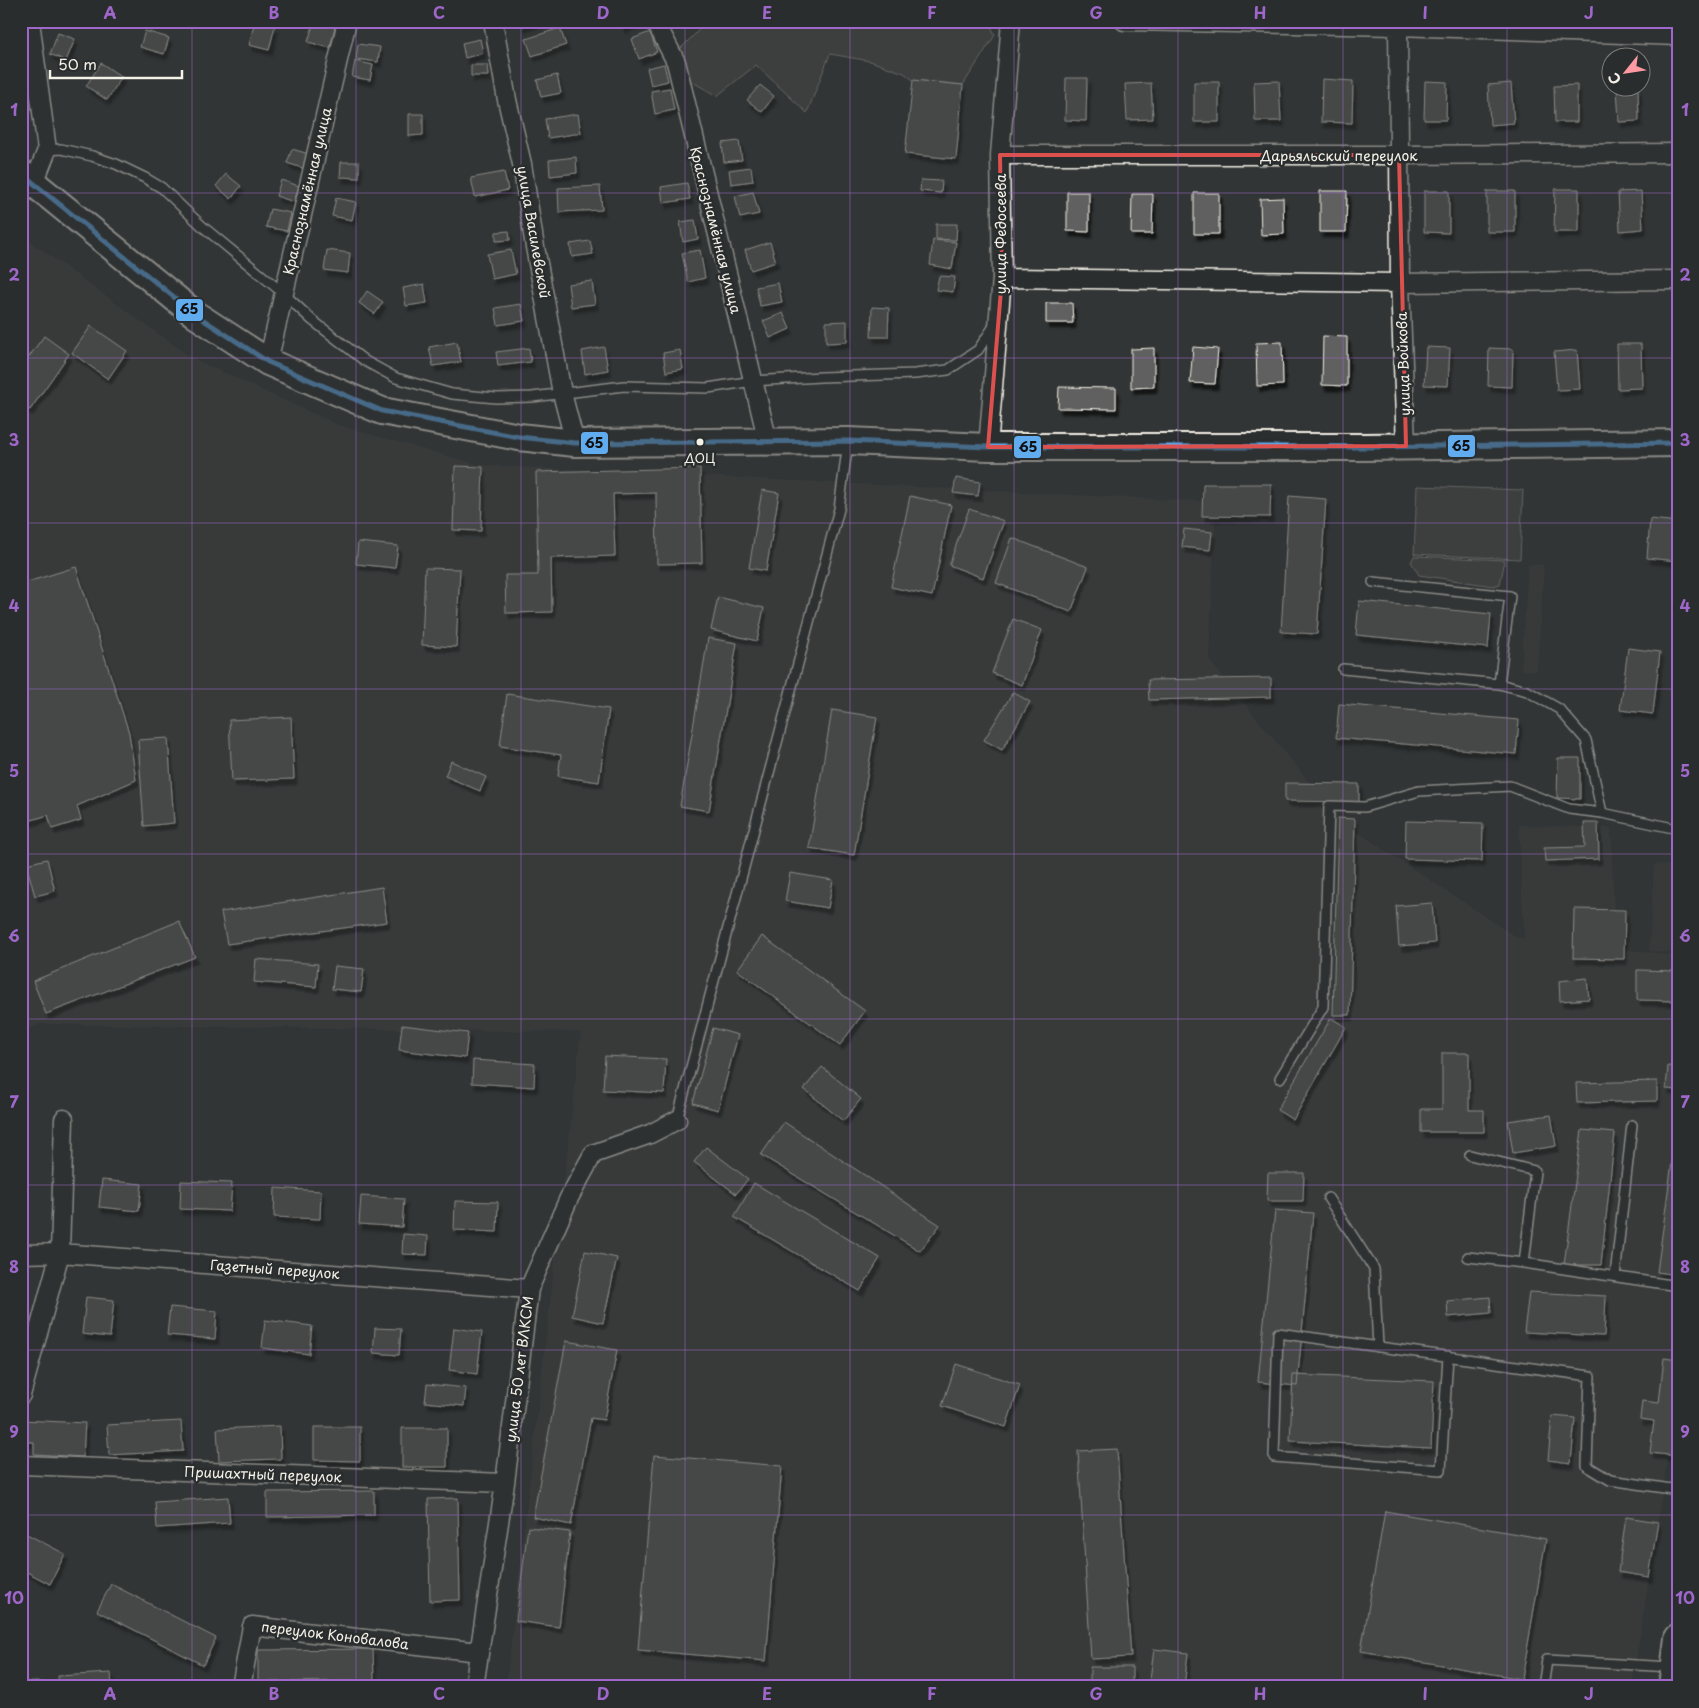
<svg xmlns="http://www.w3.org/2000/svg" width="1699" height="1708" font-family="'Playpen Sans',sans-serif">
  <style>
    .built { fill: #404242 }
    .green { fill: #4b4d4c; stroke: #a09f9a }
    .building { fill: #5f605f; stroke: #f4f1e8; filter: url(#shadow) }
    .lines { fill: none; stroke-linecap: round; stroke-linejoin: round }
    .service-casing { stroke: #f4f1e8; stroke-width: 12 }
    .minor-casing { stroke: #f4f1e8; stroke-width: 21 }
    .primary-casing { stroke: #f4f1e8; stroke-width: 30 }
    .service { stroke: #2a2d2e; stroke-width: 9 }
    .minor { stroke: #2a2d2e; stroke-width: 18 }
    .primary { stroke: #2a2d2e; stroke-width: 26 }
    .bus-1-casing { stroke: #2a2d2e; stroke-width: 9 }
    .bus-1 { stroke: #60acee; stroke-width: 5 }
    .marked { fill: none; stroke: #dc504e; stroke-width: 4; stroke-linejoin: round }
    .grid { fill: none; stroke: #9f67cb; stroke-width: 1; stroke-opacity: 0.55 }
    .bus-dot { fill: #f4f1e8; stroke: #2a2d2e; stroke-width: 2 }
    .labels { text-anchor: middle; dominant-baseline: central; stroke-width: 5; stroke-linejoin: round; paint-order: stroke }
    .bus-label { font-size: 13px; fill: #f4f1e8; stroke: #2a2d2e }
    .street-label { font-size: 14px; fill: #f4f1e8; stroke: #2a2d2e }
    .line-badge { stroke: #2a2d2e; stroke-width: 2 }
    .pale-badge-label { font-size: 14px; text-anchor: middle; font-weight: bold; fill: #111 }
    .neatline { fill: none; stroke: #9f67cb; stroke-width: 2 }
    .grid-label { font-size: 16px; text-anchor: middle; font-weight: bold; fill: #9f67cb }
  </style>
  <defs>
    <filter id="shadow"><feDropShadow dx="3" dy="5.5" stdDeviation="1" flood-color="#0009"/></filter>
  </defs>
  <rect width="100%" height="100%" fill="#323535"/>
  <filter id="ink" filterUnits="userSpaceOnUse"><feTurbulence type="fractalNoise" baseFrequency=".02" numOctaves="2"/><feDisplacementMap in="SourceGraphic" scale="10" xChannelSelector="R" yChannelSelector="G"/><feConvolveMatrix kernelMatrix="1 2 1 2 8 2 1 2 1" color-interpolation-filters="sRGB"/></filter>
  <g filter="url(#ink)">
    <path class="built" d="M21,235L192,358L338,425L479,465L1216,502L1209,660L1341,821L1516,937L1524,938L1519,825L1611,828L1615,948L1678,956V1391L1632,1687H506L581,1032L40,1024L21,1033Z
      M1528,564L1544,565L1537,671L1521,670Z
      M1654,864L1678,866V953L1649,951Z"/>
    <path class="green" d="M708,21H982L990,24L995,35L963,85L913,80L904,73L870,61L830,54L807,113L756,65L717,96L691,81L676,62L681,48Z
      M1417,486L1523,490L1520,559L1414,554Z
      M1414,556L1505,560L1500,584L1493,586L1419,575L1411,562Z"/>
    <path class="building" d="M255,21L275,26L269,50L249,45Z
      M314,21L335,27L330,48L308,42Z
      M521,21H539L522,26Z
      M620,21H637L623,28Z
      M560,28L566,45L532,56L526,39Z
      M145,31L169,38L164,54L140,47Z
      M650,32L657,52L639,59L632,39Z
      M58,33L75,39L66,61L50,54Z
      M480,39L483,53L465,58L462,43Z
      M358,44L380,47L378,62L356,59Z
      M355,61L373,65L370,80L352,77Z
      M101,63L122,77L107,100L86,86Z
      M664,64L668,81L651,85L647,68Z
      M471,65H487L488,76H471Z
      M557,75L561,93L541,97L537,80Z
      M1066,78H1087L1086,121L1065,120Z
      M1322,79L1353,81L1352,123L1321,122Z
      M913,80L963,85L956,159L905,154Z
      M1279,81L1281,121H1255L1254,82Z
      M1425,81L1447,82L1446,120H1424Z
      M1194,82H1219V122H1194Z
      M1151,83L1153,119L1127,120L1125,84Z
      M1511,83L1514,123L1490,125L1488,85Z
      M760,85L774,96L762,112L747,100Z
      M1577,85V122H1555L1554,86Z
      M670,88L674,110L655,114L651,91Z
      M1617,88H1638L1639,121L1619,122Z
      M409,114H423V135L409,136Z
      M578,114L581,133L548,138L545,119Z
      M739,141L742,160L724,162L722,143Z
      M292,149L309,154L305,169L287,163Z
      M576,157L577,173L550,176L549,160Z
      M341,162H359V178L340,177Z
      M751,167L753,181L731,184L729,170Z
      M504,172L508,190L475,197L471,178Z
      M226,174L241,186L231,199L216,186Z
      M281,180L299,186L294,202L276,196Z
      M921,180L942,181L941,193L920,191Z
      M687,183L690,199L663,203L661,187Z
      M600,186L602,210L559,212L558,188Z
      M1555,189H1579V232H1554Z
      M1320,191H1347L1346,232H1320Z
      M1424,191H1449V233L1424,232Z
      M1487,191H1515V232H1487Z
      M1641,191L1643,229L1620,231L1618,192Z
      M753,192L759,214L740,218L735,196Z
      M1067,192H1089V232L1067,231Z
      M1194,193H1219V234H1194Z
      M1132,194H1153L1152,234H1131Z
      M336,198L356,202L352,220L332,216Z
      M1283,198L1284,234L1261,235L1260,199Z
      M270,209L291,213L287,231L266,227Z
      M695,220L698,239L683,242L680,222Z
      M936,224H957L956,240L936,239Z
      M509,231L510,240L496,241V232Z
      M933,240L956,242L952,269L930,265Z
      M590,241L593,254L572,257L570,244Z
      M770,242L776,262L751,270L745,250Z
      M327,250L350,253L348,273L324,270Z
      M511,250L516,274L492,279L487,254Z
      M700,250L705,278L688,282L682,253Z
      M939,276L955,277L953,292L936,290Z
      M592,281L595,304L571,307L568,284Z
      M778,283L782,302L760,306L756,287Z
      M424,284L427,303L406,306L403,288Z
      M367,291L383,302L375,314L359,303Z
      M1046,303H1072L1073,323H1046Z
      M521,304L524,321L498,325L495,308Z
      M872,307L889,308L888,337H871Z
      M783,313L790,329L770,338L763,321Z
      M847,321V342L826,343V322Z
      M91,326L127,351L108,379L72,353Z
      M44,336L69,354L30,410L21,404V368Z
      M1323,336L1347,337V386L1322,385Z
      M457,342L461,362L433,366L429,347Z
      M1282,342L1283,385L1257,386L1256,343Z
      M1617,344H1641L1642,388L1618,389Z
      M604,347L608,370L585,374L582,351Z
      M1193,347L1218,349L1215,384L1190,383Z
      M1426,347L1450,348L1448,386L1424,385Z
      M529,348L531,362L498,366L496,352Z
      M1154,348V387L1131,388V349Z
      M1489,348L1513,349L1512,387L1488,386Z
      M680,350L683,369L666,372L663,353Z
      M1577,350L1580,389L1557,390L1554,352Z
      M1059,387L1116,388V409L1058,408Z
      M455,466L483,467L481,531L453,530Z
      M700,468L702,563L657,564L656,493L613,494L615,556L551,558L552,612L506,613L505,575H538L536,472Z
      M956,478L980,482L978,496L953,493Z
      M1203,484H1271L1270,517L1202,516Z
      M762,490L779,493L766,571L749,568Z
      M910,496L951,505L932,596L891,587Z
      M1289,496L1326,499L1317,634L1281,632Z
      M969,509L1004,521L983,578L949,565Z
      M1650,519L1678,522V561L1647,558Z
      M1184,529L1212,532L1210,550L1182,547Z
      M1012,538L1088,567L1071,612L996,583Z
      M358,542L398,546L395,568L356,564Z
      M76,567L129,733L136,780L77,806L81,820L52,829L48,815L22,823L21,821V584Z
      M425,568L460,569L456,647L422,645Z
      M718,597L764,608L757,641L711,630Z
      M1359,601L1491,614L1488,648L1356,635Z
      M1013,619L1042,630L1022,685L992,673Z
      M708,638L737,643L709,811L680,806Z
      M1628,648L1660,652L1653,714L1620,710Z
      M1271,678V697L1149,700L1148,680Z
      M1013,692L1030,702L1002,750L984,740Z
      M507,694L609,709L599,782L558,776L561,755L500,746Z
      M1339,704L1519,720L1516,754L1336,738Z
      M832,710L877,717L854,855L809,848Z
      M291,717L294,779L232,781L229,720Z
      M168,738L174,823L144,826L138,740Z
      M1558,758H1580V799L1557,798Z
      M451,761L486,777L480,791L445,776Z
      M1285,783L1359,784V802L1285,801Z
      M1338,818L1355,819L1350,1015H1333Z
      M1406,821L1483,823L1482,861L1405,859Z
      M1584,823H1598L1599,859L1545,861L1544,848L1585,847Z
      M47,859L55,891L35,896L26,864Z
      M790,873L833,880L828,908L785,901Z
      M382,887L387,922L227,944L221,912Z
      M1432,903L1435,943L1399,946L1396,906Z
      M1574,909L1625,910L1624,959L1573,958Z
      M179,921L195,957L46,1014L33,981Z
      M762,936L865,1011L840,1045L737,970Z
      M256,959L318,964L316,987L254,982Z
      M335,966L364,969L361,992L332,989Z
      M1637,970L1678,971V1001L1637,1000Z
      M1587,978L1589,999L1560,1001L1559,981Z
      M1331,1018L1346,1027L1293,1120L1277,1110Z
      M402,1025L468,1033L465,1058L399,1050Z
      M713,1028L738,1035L718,1110L693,1103Z
      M1442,1053H1469V1110H1484V1132H1421V1109H1442Z
      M605,1056L666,1059L664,1093L603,1090Z
      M473,1060L535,1064L534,1087L472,1083Z
      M1668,1066L1678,1067V1090L1666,1089Z
      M822,1067L861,1099L843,1121L804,1089Z
      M1657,1081V1101L1577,1103L1576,1083Z
      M1551,1115L1556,1146L1513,1153L1508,1121Z
      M784,1122L940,1225L920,1251L761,1155Z
      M1582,1130L1615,1133L1601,1265H1564Z
      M1676,1133L1678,1134V1275L1657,1272Z
      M706,1147L748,1179L736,1194L694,1162Z
      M1268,1173H1304L1303,1201H1267Z
      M102,1180L142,1184L139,1211L99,1207Z
      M181,1181L232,1183L230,1211L180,1209Z
      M754,1183L880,1258L860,1291L734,1217Z
      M275,1188L321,1191L320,1219L274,1217Z
      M361,1196L404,1199L402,1227L359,1224Z
      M455,1201L498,1202L497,1232L454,1230Z
      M1275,1210L1313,1213L1297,1386L1258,1382Z
      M403,1234L428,1236L427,1255L402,1254Z
      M585,1251L617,1258L603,1323L572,1316Z
      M1529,1292L1606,1296L1604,1336L1524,1332Z
      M86,1297L114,1300L110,1337L82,1334Z
      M1490,1297L1491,1313L1448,1317L1447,1301Z
      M170,1307L217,1311L215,1339L167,1335Z
      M265,1320L312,1326L309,1354L262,1348Z
      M375,1328L401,1329L399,1355L373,1353Z
      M454,1328L482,1332L477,1374L449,1370Z
      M566,1341L617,1350L604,1420L591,1418L571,1525L533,1517Z
      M1664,1358L1678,1360V1456L1650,1453L1654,1421L1640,1419L1642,1401L1659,1403Z
      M956,1364L1020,1385L1006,1427L942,1406Z
      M1293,1375L1434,1381L1431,1448L1290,1441Z
      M427,1384L466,1388L464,1406L425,1402Z
      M1552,1416L1575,1418L1571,1463L1548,1460Z
      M21,1420L85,1423L83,1457L34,1454V1442H21Z
      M181,1421L183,1451L109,1455L107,1425Z
      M280,1426L281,1459L219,1461L217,1429Z
      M314,1427H360V1461L314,1460Z
      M402,1428H447V1467H402Z
      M1117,1449L1131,1657L1091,1659L1078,1451Z
      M654,1455L782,1466L766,1661L638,1650Z
      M374,1491V1515L267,1517V1492Z
      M228,1497L230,1523L157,1528L155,1502Z
      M458,1498L460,1600L430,1601L428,1499Z
      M1385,1511L1546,1539L1522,1679L1361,1651Z
      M1626,1517L1658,1522L1649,1577L1618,1572Z
      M528,1527L570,1532L559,1627L516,1621Z
      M21,1531L65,1554L50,1584L21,1569Z
      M111,1584L216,1638L203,1665L97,1611Z
      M373,1649L374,1681L258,1682V1650Z
      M1154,1649L1188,1653L1184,1687H1149Z
      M1090,1667H1132V1687H1090Z
      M111,1673L112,1687H59L58,1676Z
      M21,1682H43V1687H21Z"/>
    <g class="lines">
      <g class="service-casing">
        <path id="service" d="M47,150L61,149L92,156L116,164L145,178L162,188L202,226L283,293L312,320L365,361L396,378L452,394L496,398L532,397L624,386L708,388L753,381L821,377L915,374L948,370L978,350L994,326
          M1373,582L1510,596L1499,684L1527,691L1559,709L1586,740L1602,813L1678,829
          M1343,669L1499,684
          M1280,1078L1323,1007L1329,806L1365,807L1419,791L1510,786L1569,809L1602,813
          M677,1120L839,509L848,442
          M1470,1155L1535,1171L1524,1263
          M1328,1198L1374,1269L1378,1347
          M1468,1257L1524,1263L1678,1286
          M1615,1276L1632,1125
          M1448,1356L1441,1470L1274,1457L1278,1333L1590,1376L1587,1466L1610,1480L1678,1490
          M1543,1687L1547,1660L1671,1667"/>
      </g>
      <g class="minor-casing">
        <path id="minor" d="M30,21L47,150L34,183
          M493,21L507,100L522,164L535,247L562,393L575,443
          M655,21L676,62L768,442
          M1124,21L1398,26L1678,36
          M1398,21L1400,283L1406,446
          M1000,155H1399L1678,153
          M1002,278L1400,283L1678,280
          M268,362L347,21
          M988,447L1002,278L1000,155L1011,21
          M21,1254L60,1253L529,1289
          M21,1395L60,1253L64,1119
          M21,1465L505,1483
          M241,1687L252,1626L479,1652
          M474,1687L505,1483L529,1289L569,1198L593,1154L650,1134L677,1120"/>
      </g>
      <g class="primary-casing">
        <path id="primary" d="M21,173L196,315L268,362L382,411L519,437L575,443L848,441L988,447H1365L1678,443
          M1672,1687L1678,1638"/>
      </g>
      <use href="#service" class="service"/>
      <use href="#minor" class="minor"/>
      <use href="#primary" class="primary"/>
      <g class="bus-1-casing">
        <path id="bus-1" d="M21,173L196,315L268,362L382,411L519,437L575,443L848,441L988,447H1365L1678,443"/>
      </g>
      <use href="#bus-1" class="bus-1"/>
    </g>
  </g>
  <path d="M0 0H1699V1708H0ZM1000,155H1399L1406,446L988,447L1002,278Z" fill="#323535" fill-opacity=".55" fill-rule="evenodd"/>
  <path class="marked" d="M1000,155H1399L1406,446L988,447L1002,278Z"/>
  <path class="grid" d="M192,21V1687M356,21V1687M521,21V1687M685,21V1687M850,21V1687M1014,21V1687M1178,21V1687M1343,21V1687M1507,21V1687M21,193H1678M21,358H1678M21,523H1678M21,689H1678M21,854H1678M21,1019H1678M21,1185H1678M21,1350H1678M21,1515H1678"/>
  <circle class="bus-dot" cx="700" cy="442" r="4.5"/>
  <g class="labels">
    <g class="bus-label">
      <text x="700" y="457">ДОЦ</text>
    </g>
    <g class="street-label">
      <text x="1339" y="155">Дарьяльский переулок</text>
      <text transform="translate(307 191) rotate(-77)">Краснознамённая улица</text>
      <text transform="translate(716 230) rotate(76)">Краснознамённая улица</text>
      <text transform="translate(534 232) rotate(80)">улица Василевской</text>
      <text transform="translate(1000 234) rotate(-90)">улица Федосеева</text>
      <text transform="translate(1403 364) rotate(-92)">улица Войкова</text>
      <text transform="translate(275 1269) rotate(4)">Газетный переулок</text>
      <text transform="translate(519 1369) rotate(-83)">улица 50 лет ВЛКСМ</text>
      <text transform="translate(263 1474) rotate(2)">Пришахтный переулок</text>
      <text transform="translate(335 1635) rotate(7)">переулок Коновалова</text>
    </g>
  </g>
  <g class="line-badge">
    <rect x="175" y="298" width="29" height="24" rx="5" fill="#60acee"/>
    <rect x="580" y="431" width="29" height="24" rx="5" fill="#60acee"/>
    <rect x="1447" y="434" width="29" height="24" rx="5" fill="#60acee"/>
    <rect x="1013" y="435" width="29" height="24" rx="5" fill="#60acee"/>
  </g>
  <g class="pale-badge-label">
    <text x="189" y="314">65</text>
    <text x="594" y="448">65</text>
    <text x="1461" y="451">65</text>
    <text x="1028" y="452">65</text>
  </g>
  <rect width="1699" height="1708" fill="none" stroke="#2a2d2e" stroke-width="55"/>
  <g transform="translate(1626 72) rotate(240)"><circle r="24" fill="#2a2d2e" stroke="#7b7b78"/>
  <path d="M0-4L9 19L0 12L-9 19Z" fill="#ff9aa2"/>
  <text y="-8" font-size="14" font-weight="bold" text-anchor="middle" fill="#f4f1e8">С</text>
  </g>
  <path d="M50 70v8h132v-8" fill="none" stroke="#f4f1e8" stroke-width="2.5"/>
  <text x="58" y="70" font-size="15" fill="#f4f1e8" stroke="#2a2d2e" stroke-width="4" paint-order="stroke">50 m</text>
  <rect x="28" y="28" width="1644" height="1652" class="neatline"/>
  <g class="grid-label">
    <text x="110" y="19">A</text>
    <text x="274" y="19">B</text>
    <text x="439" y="19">C</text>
    <text x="603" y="19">D</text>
    <text x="767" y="19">E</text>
    <text x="932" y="19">F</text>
    <text x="1096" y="19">G</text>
    <text x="1260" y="19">H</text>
    <text x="1425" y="19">I</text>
    <text x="1589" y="19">J</text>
    <text x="14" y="116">1</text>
    <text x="1685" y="116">1</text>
    <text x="14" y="281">2</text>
    <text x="1685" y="281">2</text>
    <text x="14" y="446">3</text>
    <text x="1685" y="446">3</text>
    <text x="14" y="612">4</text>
    <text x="1685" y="612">4</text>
    <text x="14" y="777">5</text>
    <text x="1685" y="777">5</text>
    <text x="14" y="942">6</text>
    <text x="1685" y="942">6</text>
    <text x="14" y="1108">7</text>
    <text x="1685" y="1108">7</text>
    <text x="14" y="1273">8</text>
    <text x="1685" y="1273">8</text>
    <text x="14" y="1438">9</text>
    <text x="1685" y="1438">9</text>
    <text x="14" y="1604">10</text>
    <text x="1685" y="1604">10</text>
    <text x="110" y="1700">A</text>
    <text x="274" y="1700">B</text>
    <text x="439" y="1700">C</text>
    <text x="603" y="1700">D</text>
    <text x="767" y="1700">E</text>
    <text x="932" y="1700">F</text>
    <text x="1096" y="1700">G</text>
    <text x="1260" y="1700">H</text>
    <text x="1425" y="1700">I</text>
    <text x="1589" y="1700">J</text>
  </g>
</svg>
